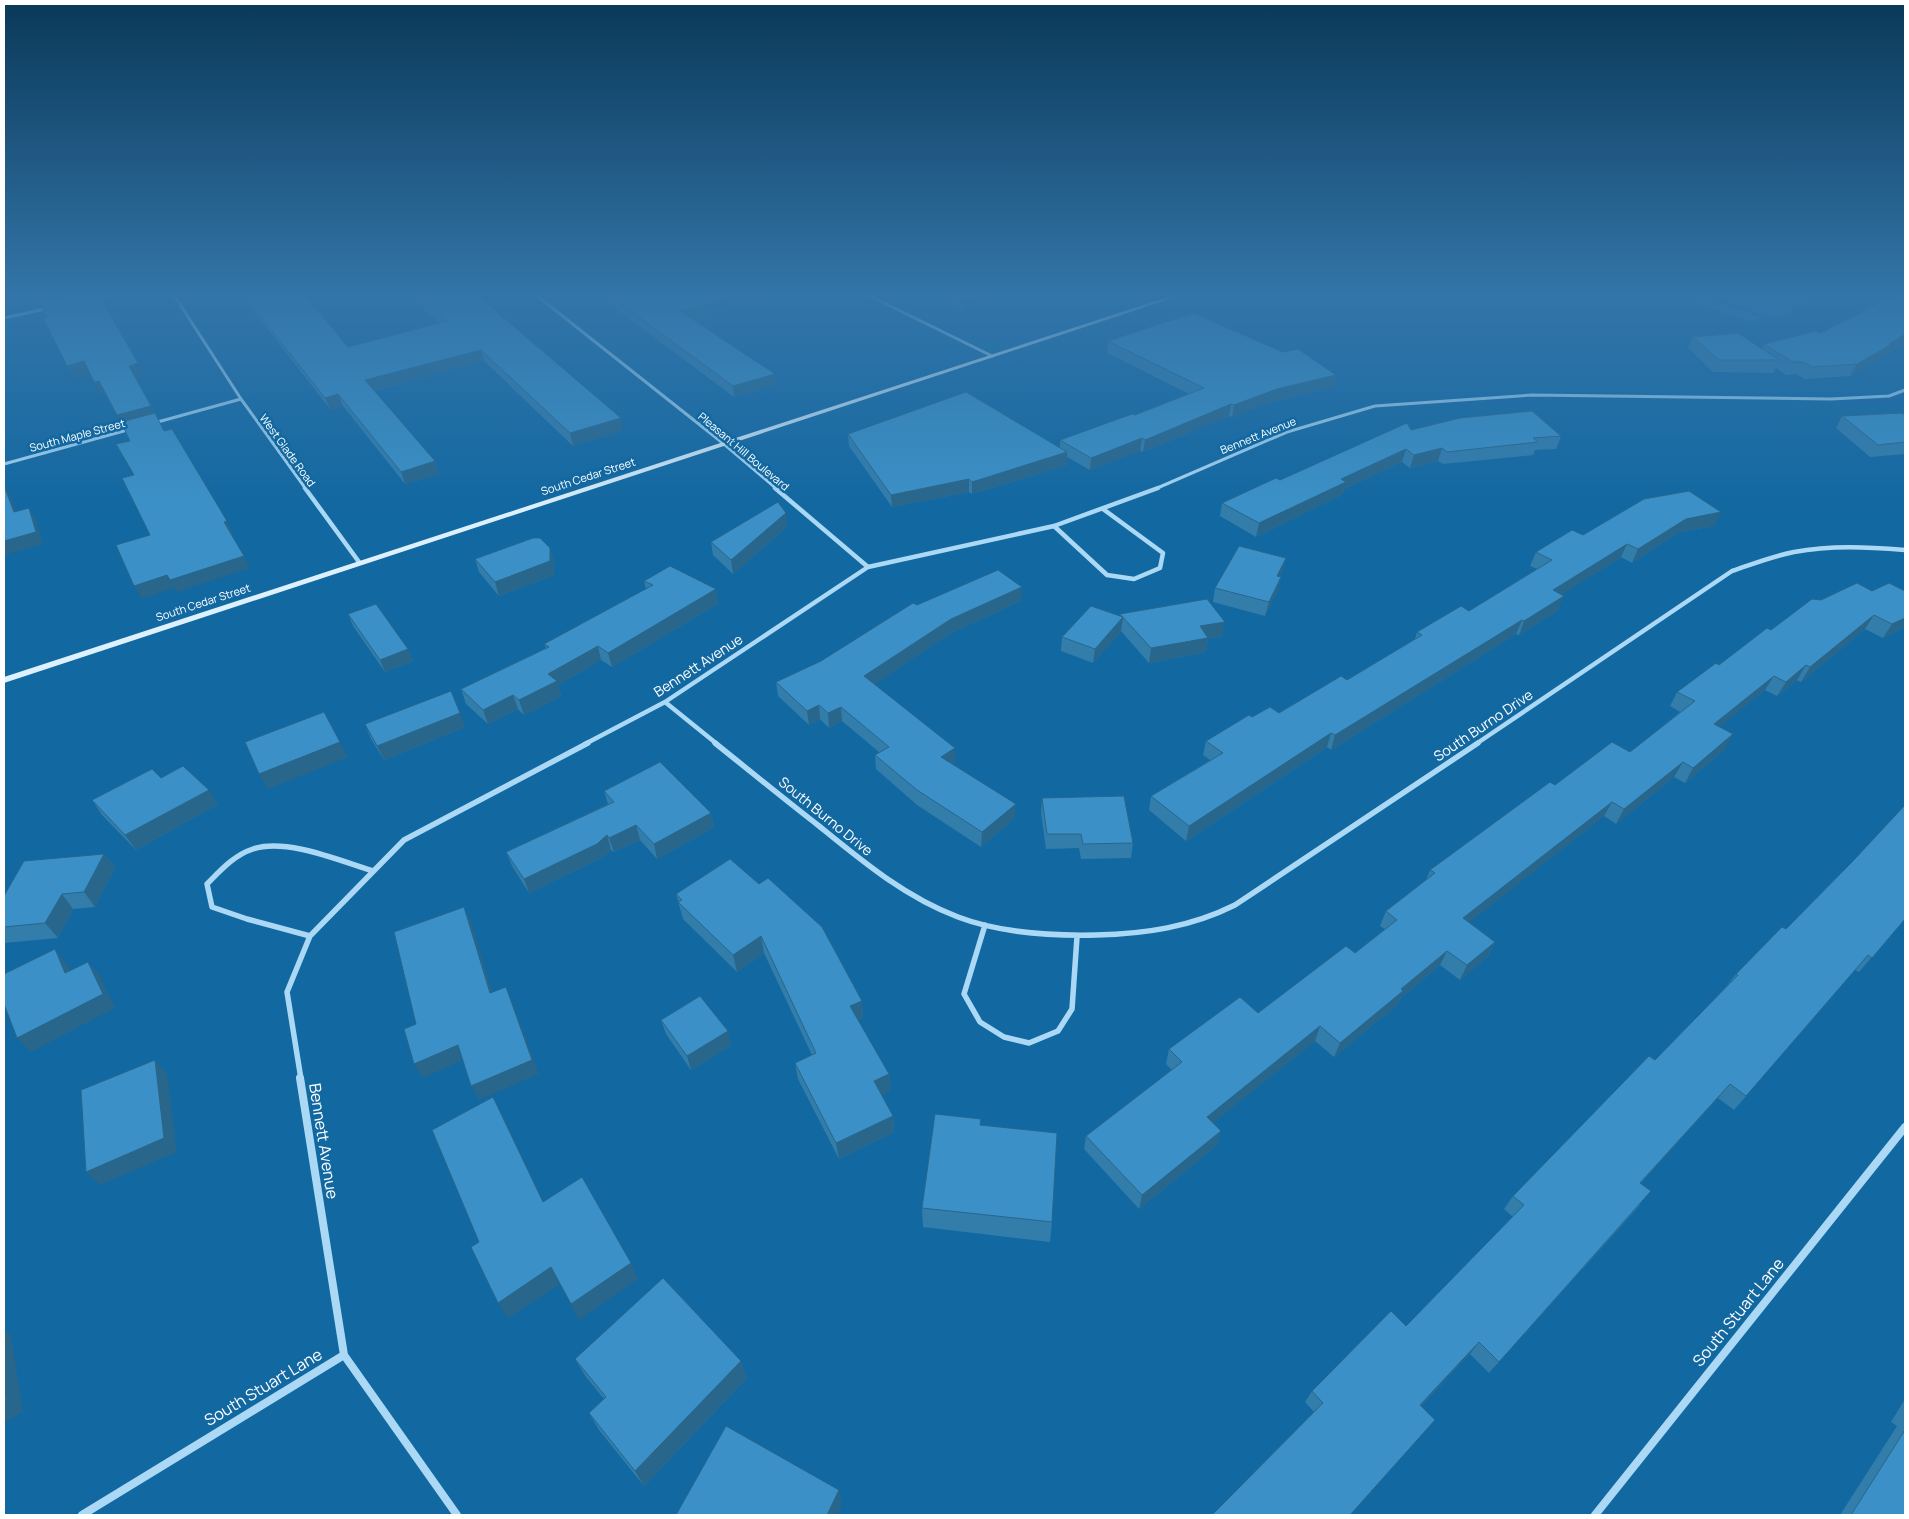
<svg xmlns="http://www.w3.org/2000/svg" width="1909" height="1519" font-family="Manrope,sans-serif">
  <style>
    .green { fill: #2182be }
    .lines { fill: none; stroke-linecap: round; stroke-linejoin: round }
    .street-far3 { stroke: #abd9f5; stroke-width: 3 }
    .street-far2 { stroke: #abd9f5; stroke-width: 4.5 }
    .street-far1 { stroke: #abd9f5; stroke-width: 5.5 }
    .street { stroke: #abd9f5; stroke-width: 8 }
    .secondary { fill: #dcf0fd; fill-rule: evenodd }
    .wall { fill: #337dab }
    .shaded-wall { fill: #29668b }
    .building { fill: #3b91c7; stroke: #29668b }
    .labels { text-anchor: middle; dominant-baseline: central; stroke-width: 5; stroke-linejoin: round; paint-order: stroke }
    .far-street-label { font-size: 11px; fill: #fff; stroke: #1268a1 }
    .street-label { font-size: 14px; fill: #fff; stroke: #1268a1 }
    .near-street-label { font-size: 16px; fill: #fff; stroke: #1268a1 }
  </style>
  <rect width="100%" height="100%" fill="#1268a1"/>
  <path class="green" d="M1709,295H1824L1810,303L1795,302L1789,305L1793,312L1779,317H1770Z
    M1701,297L1761,317L1752,322L1690,302Z"/>
  <g class="lines">
    <path class="street-far3" d="M174,295L241,399L306,489
      M536,295L724,444L777,489
      M868,295L992,356
      M95,298L109,295
      M4,318L50,308
      M154,423L241,399
      M4,464L131,429
      M1155,489L1287,432L1375,406L1532,395L1831,399L1889,396L1905,390"/>
    <path class="street-far2" d="M305,488L359,562
      M775,488L868,567
      M1054,526L1107,575L1134,579L1160,568L1163,553L1103,509
      M665,702L717,744
      M585,744L665,702L868,567L1054,526L1158,488
      M1476,744L1732,571C1753,564 1773,556 1794,552C1831,545 1868,547 1905,550"/>
    <path class="street-far1" d="M715,743C750,771 784,799 819,826C862,861 905,897 958,917C1000,933 1051,936 1096,935C1145,934 1191,927 1235,905L1478,743
      M985,925L964,994L980,1022L1004,1037L1029,1043L1058,1031L1072,1009L1077,937
      M310,936L247,919L212,907L207,884C220,871 234,855 253,849C287,838 340,861 373,871
      M301,1079L287,992L310,936L404,840L588,743"/>
    <path class="street" d="M300,1078L344,1355L457,1515
      M82,1515L344,1355
      M1595,1515L1905,1127"/>
    <path class="secondary" d="M1174,295H1182L4,683V677Z"/>
  </g>
  <path class="wall" d="M244,295L348,347L440,323L408,295H477L623,430L573,446L484,361L374,391L435,461L439,474L405,484L343,406L330,409L248,304Z
    M602,295H780L692,319L775,374L776,385L734,397L603,299Z
    M932,295H1014L963,310Z
    M1880,295H1905V343L1887,353L1885,356L1850,376L1805,379L1796,374L1786,375L1776,368L1773,373L1713,372L1688,348L1693,337L1762,349L1764,344L1821,333L1882,301L1877,300Z
    M1108,341L1336,375L1334,387L1274,401L1232,417L1229,416L1143,452L1140,451L1090,470L1067,457V465L972,494L969,492L892,507L849,446L848,434L1060,448V440L1135,415L1189,394L1107,353Z
    M1905,415V454L1870,457L1836,428L1842,416Z
    M1411,430L1561,436L1556,449L1535,450L1533,455L1443,464L1438,461L1410,468L1402,462L1344,489L1343,494L1256,537L1220,516L1222,503L1280,480Z
    M1714,526L1679,532L1632,563L1621,557L1562,594L1558,610L1519,635L1516,634L1331,750L1327,747L1186,841L1149,810L1151,796L1210,760L1203,755L1206,741L1252,717L1279,713L1347,680L1415,639L1417,632L1469,611L1537,569L1530,566L1536,552L1583,535Z
    M787,527L733,574L713,555L711,542Z
    M550,548L554,562V575L499,596L479,572L475,559Z
    M1286,558L1282,572L1280,576L1281,577L1278,590L1265,616L1213,602L1215,588Z
    M644,581L719,603L612,667L601,660L558,685L561,696L524,715L518,709L488,724L466,704L461,689L546,648L544,644L646,589Z
    M1857,583L1905,627L1883,638L1865,629L1801,682L1797,680L1777,696L1765,690L1719,727L1725,749L1685,783L1674,777L1616,824L1604,816L1469,922L1495,942L1488,956L1460,980L1440,965L1400,999L1397,1005L1334,1057L1315,1041L1212,1123L1217,1145L1139,1209L1084,1149L1086,1136L1172,1070L1166,1064L1169,1049L1258,1013L1355,953L1385,929L1380,926L1386,911L1426,880L1430,870L1555,785L1630,752L1680,712L1670,706L1677,692L1771,630L1821,600Z
    M1021,601L951,633L874,684L955,763L953,764L1015,818L981,847L917,805L876,769L875,755L879,752L842,721L829,728L820,719L809,725L778,696L776,682L821,661L917,605Z
    M348,614L408,649L413,661L385,672L353,626Z
    M1120,614L1222,636L1208,639L1206,652L1149,663L1121,631L1093,663L1061,651L1062,637L1120,616Z
    M365,724L465,727L384,760L371,739Z
    M161,778L218,804L136,850L102,815L92,800Z
    M604,791L711,813L714,827L657,859L640,840L614,852L611,850L601,858L529,893L512,866L506,852L608,804Z
    M1042,798L1133,843L1131,858L1081,859L1079,848L1046,849L1041,813Z
    M104,854L115,868L95,907L73,909L58,938L4,943V896Z
    M730,859L862,1001L863,1019L858,1020L889,1074L891,1090L881,1095L893,1116L894,1132L839,1159L798,1079L795,1063L812,1055L764,953L737,972L683,919L676,894Z
    M1853,861L1905,919L1859,972L1855,970L1734,1110L1718,1098L1641,1183L1640,1205L1489,1373L1470,1354L1421,1406L1426,1431L1314,1412L1305,1402L1312,1391L1406,1326L1513,1217L1504,1209L1513,1196L1655,1060L1725,988L1736,974L1786,929Z
    M661,1020L731,1045L691,1070L666,1034Z
    M980,1125L1052,1222L1050,1242L923,1227L922,1208Z
    M575,1359L747,1378L644,1486L599,1430L589,1413L604,1399L586,1377Z
    M1905,1399V1515H1840L1897,1426L1891,1422Z"/>
  <path class="shaded-wall" d="M36,295H94L42,306Z
    M740,295H780L682,322L680,311Z
    M982,295H1014L963,310V301Z
    M1905,334V343L1887,353L1885,356L1850,376L1857,364Z
    M481,350L484,361L369,392L365,380Z
    M84,361L91,374L73,378L67,366Z
    M138,363L145,376L135,378L129,366Z
    M775,374L776,385L734,397L733,386Z
    M1336,375L1334,387L1274,401L1232,417L1234,405L1277,389Z
    M99,381L106,393L101,394L94,382Z
    M338,394L343,406L330,409L325,398Z
    M1231,404L1229,416L1143,452L1145,440Z
    M151,406L157,418L124,428L117,415Z
    M621,418L623,430L573,446L570,433Z
    M1142,438L1140,451L1090,470L1091,458Z
    M1442,448L1438,461L1410,468L1414,455Z
    M1406,449L1402,462L1344,489L1343,494L1256,537L1259,523L1341,479Z
    M1067,452V465L972,494V482Z
    M435,461L439,474L405,484L401,472Z
    M969,479V492L892,507L891,495Z
    M4,485L10,496L21,523L14,512Z
    M29,508L36,519L43,544L4,555V541Z
    M1721,512L1714,526L1679,532L1632,563L1638,549L1686,519Z
    M786,513L787,527L733,574L731,560Z
    M227,521L233,534H230L224,522Z
    M1627,544L1621,557L1547,604L1553,590Z
    M550,548L554,562V575L499,596L495,582Z
    M244,556L250,568L177,592L170,580Z
    M1286,558L1282,572L1274,589L1277,576Z
    M167,575L174,588L142,599L134,586Z
    M1281,577L1278,590L1265,616L1269,602Z
    M1022,587L1021,601L951,633L865,691L864,676L951,619Z
    M716,589L719,603L612,667L608,653Z
    M1564,596L1558,610L1519,635L1524,621Z
    M1874,615L1865,629L1801,682L1810,667Z
    M1123,617L1121,631L1093,663L1095,649Z
    M1905,618V627L1883,638L1892,624Z
    M1522,620L1516,634L1331,750L1335,735Z
    M1225,622L1222,636L1208,639L1206,652L1149,663L1151,648L1200,626Z
    M598,646L601,660L558,685L561,696L524,715L519,700L548,674Z
    M408,649L413,661L385,672L380,660Z
    M1806,665L1797,680L1777,696L1786,682Z
    M1774,676L1765,690L1705,739L1714,724Z
    M513,695L518,709L488,724L483,710Z
    M819,705L820,719L809,725L807,711Z
    M841,707L842,721L829,728L828,713Z
    M460,713L465,727L384,760L377,746Z
    M1331,733L1327,747L1186,841L1189,826Z
    M1733,734L1725,749L1685,783L1693,768Z
    M340,742L348,757L268,789L259,774Z
    M955,748V763L941,771V757Z
    M1683,762L1674,777L1616,824L1624,809Z
    M209,790L218,804L136,850L125,835Z
    M1612,802L1604,816L1456,933L1463,918Z
    M1016,804L1015,818L981,847L982,832Z
    M711,813L714,827L657,859L654,844Z
    M636,825L640,840L614,852L609,838Z
    M607,835L611,850L601,858L529,893L524,879Z
    M104,854L115,868L95,907L84,892Z
    M62,894L73,909L58,938L45,923Z
    M464,907L471,922L497,1007L490,993Z
    M761,936L764,953L737,972L733,955Z
    M1495,942L1488,956L1460,980L1467,965Z
    M55,949L67,964L78,987L65,973Z
    M1447,951L1440,965L1400,999L1397,1005L1334,1057L1340,1043L1401,989Z
    M88,962L100,976L115,1008L31,1052L17,1038Z
    M506,987L512,1001L539,1074L479,1100L471,1086Z
    M862,1001L863,1019L852,1023L850,1006Z
    M1320,1026L1315,1041L1203,1131L1207,1117Z
    M728,1031L731,1045L691,1070L687,1056Z
    M458,1045L466,1059L422,1078L414,1064Z
    M155,1060L167,1074L177,1152L100,1185L86,1172Z
    M889,1074L891,1090L875,1098L874,1081Z
    M1730,1084L1718,1098L1629,1196L1640,1183Z
    M493,1097L502,1115L552,1219L543,1202Z
    M893,1116L894,1132L839,1159L836,1143Z
    M1221,1131L1217,1145L1139,1209L1142,1195Z
    M631,1263L638,1279L579,1320L571,1304Z
    M551,1267L560,1284L508,1318L498,1303Z
    M4,1330L11,1335L23,1412L4,1423Z
    M1479,1342L1470,1354L1411,1416L1420,1405Z
    M741,1361L747,1378L644,1486L635,1471Z
    M1435,1420L1351,1515H1350Z
    M839,1490L842,1505L837,1515H827Z"/>
  <path class="building" d="M68,295H99L138,363L129,366L151,406L117,415L99,381L94,382L84,361L67,366L43,318L47,317L39,301Z
    M244,295H305L348,347L447,321L417,295H477L621,418L570,433L481,350L365,380L435,461L401,472L338,394L325,398Z
    M609,295H740L680,311L775,374L733,386Z
    M951,295H982L963,301Z
    M1894,295H1905V334L1889,344H1892L1857,364L1812,367L1803,362H1793L1764,344L1816,331L1821,333Z
    M1193,313L1283,352L1298,349L1336,375L1277,389L1234,405L1231,404L1145,440L1142,438L1091,458L1060,440L1132,414L1135,415L1204,388L1108,341Z
    M1738,333L1779,360H1719L1693,337Z
    M966,392L1067,452L972,482L969,479L891,495L848,434Z
    M1532,411L1561,436L1533,438L1538,442L1447,452L1442,448L1414,455L1406,449L1341,479L1346,482L1259,523L1222,503L1276,478L1280,480L1407,423L1411,430L1460,418Z
    M155,413L164,431L172,429L227,521L224,522L244,556L170,580L167,575L134,586L116,545L150,535L122,478L134,475L116,444L130,441L121,422Z
    M1902,413L1905,415V442L1878,445L1842,416Z
    M4,486L14,512L29,508L36,532L4,541Z
    M1689,491L1721,512L1686,519L1638,549L1627,544L1553,590L1564,596L1524,621L1522,620L1335,735L1331,733L1189,826L1151,796L1223,753L1206,741L1249,715L1252,717L1270,707L1279,713L1341,676L1347,680L1422,635L1417,632L1461,606L1469,611L1552,560L1536,552L1572,530L1583,535L1644,499Z
    M778,502L786,513L731,560L711,542Z
    M533,538H540L550,548V561L495,582L475,559Z
    M1239,546L1286,558L1277,576L1281,577L1269,602L1215,588Z
    M670,566L716,589L608,653L598,646L548,674L557,681L519,700L513,695L483,710L461,689L549,647L544,644L653,585L644,581Z
    M998,570L1022,587L951,619L864,676L955,748L941,757L1016,804L982,832L917,790L875,755L889,747L841,707L828,713L819,705L807,711L776,682L821,661L913,603L917,605Z
    M1857,583L1872,591L1889,583L1905,591V618L1892,624L1874,615L1810,667L1806,665L1786,682L1774,676L1714,724L1733,734L1693,768L1683,762L1624,809L1612,802L1463,918L1495,942L1467,965L1447,951L1401,989L1403,991L1340,1043L1320,1026L1207,1117L1221,1131L1142,1195L1086,1136L1182,1062L1169,1049L1240,997L1258,1013L1346,946L1355,953L1397,920L1386,911L1435,873L1430,870L1550,782L1555,785L1612,742L1630,752L1695,701L1677,692L1716,663L1719,665L1767,628L1771,630L1812,599L1821,600Z
    M1207,599L1225,622L1200,626L1208,638L1151,648L1120,614Z
    M376,604L408,649L380,660L348,614Z
    M1091,606L1123,617L1095,649L1062,637Z
    M451,691L460,713L377,746L365,724Z
    M324,712L340,742L259,774L245,742Z
    M660,762L711,813L654,844L636,825L609,838L607,835L597,844L524,879L506,852L614,802L604,791Z
    M183,766L209,790L125,835L92,800L152,769L161,778Z
    M1124,796L1133,843L1083,844L1081,834H1047L1042,798Z
    M1905,805V919L1872,958L1868,955L1746,1096L1730,1084L1640,1183L1651,1191L1499,1362L1479,1342L1420,1405L1435,1420L1350,1515H1212L1323,1403L1312,1391L1391,1311L1406,1326L1524,1205L1513,1196L1649,1056L1655,1060L1738,975L1736,974L1782,927L1786,929L1853,861Z
    M104,854L84,892L62,894L45,923L4,927V896L24,861Z
    M730,859L759,884L768,878L822,927L862,1001L850,1006L889,1074L874,1081L893,1116L836,1143L795,1063L816,1053L761,936L733,955L678,902L682,900L676,894Z
    M464,907L490,993L506,987L532,1060L471,1086L458,1045L414,1064L404,1029L416,1024L394,932Z
    M55,949L65,973L88,962L103,994L17,1038L4,1004V974Z
    M700,996L728,1031L687,1056L661,1020Z
    M155,1060L164,1138L86,1172L81,1090Z
    M493,1097L543,1202L582,1177L631,1263L571,1304L551,1267L498,1303L471,1247L479,1242L432,1130Z
    M935,1114L981,1119L980,1125L1057,1133L1052,1222L922,1208Z
    M663,1278L741,1361L635,1471L589,1413L606,1397L575,1359Z
    M4,1386L6,1400L4,1402Z
    M726,1426L839,1490L827,1515H676Z
    M1905,1430V1515H1851Z"/>
  <linearGradient id="sky" x2="0" y2="1"><stop stop-color="#0a3959"/><stop offset="0.58" stop-color="#3375a8"/><stop offset="1" stop-color="#3375a8" stop-opacity="0"/></linearGradient>
  <rect width="1909" height="507" fill="url(#sky)"/>
  <g class="labels">
    <g class="far-street-label">
      <text transform="translate(77 435) rotate(-15)">South Maple Street</text>
      <text transform="translate(1258 435) rotate(-22)">Bennett Avenue</text>
      <text transform="translate(288 450) rotate(54)">West Glade Road</text>
      <text transform="translate(744 451) rotate(40)">Pleasant Hill Boulevard</text>
      <text transform="translate(588 476) rotate(-18)">South Cedar Street</text>
      <text transform="translate(203 602) rotate(-18)">South Cedar Street</text>
    </g>
    <g class="street-label">
      <text transform="translate(698 665) rotate(-33)">Bennett Avenue</text>
      <text transform="translate(1483 725) rotate(-34)">South Burno Drive</text>
      <text transform="translate(826 816) rotate(39)">South Burno Drive</text>
    </g>
    <g class="near-street-label">
      <text transform="translate(324 1141) rotate(81)">Bennett Avenue</text>
      <text transform="translate(1738 1312) rotate(-51)">South Stuart Lane</text>
      <text transform="translate(263 1387) rotate(-31)">South Stuart Lane</text>
    </g>
  </g>
  <rect width="1909" height="1519" fill="none" stroke="#ffffff" stroke-width="10"/>
</svg>
